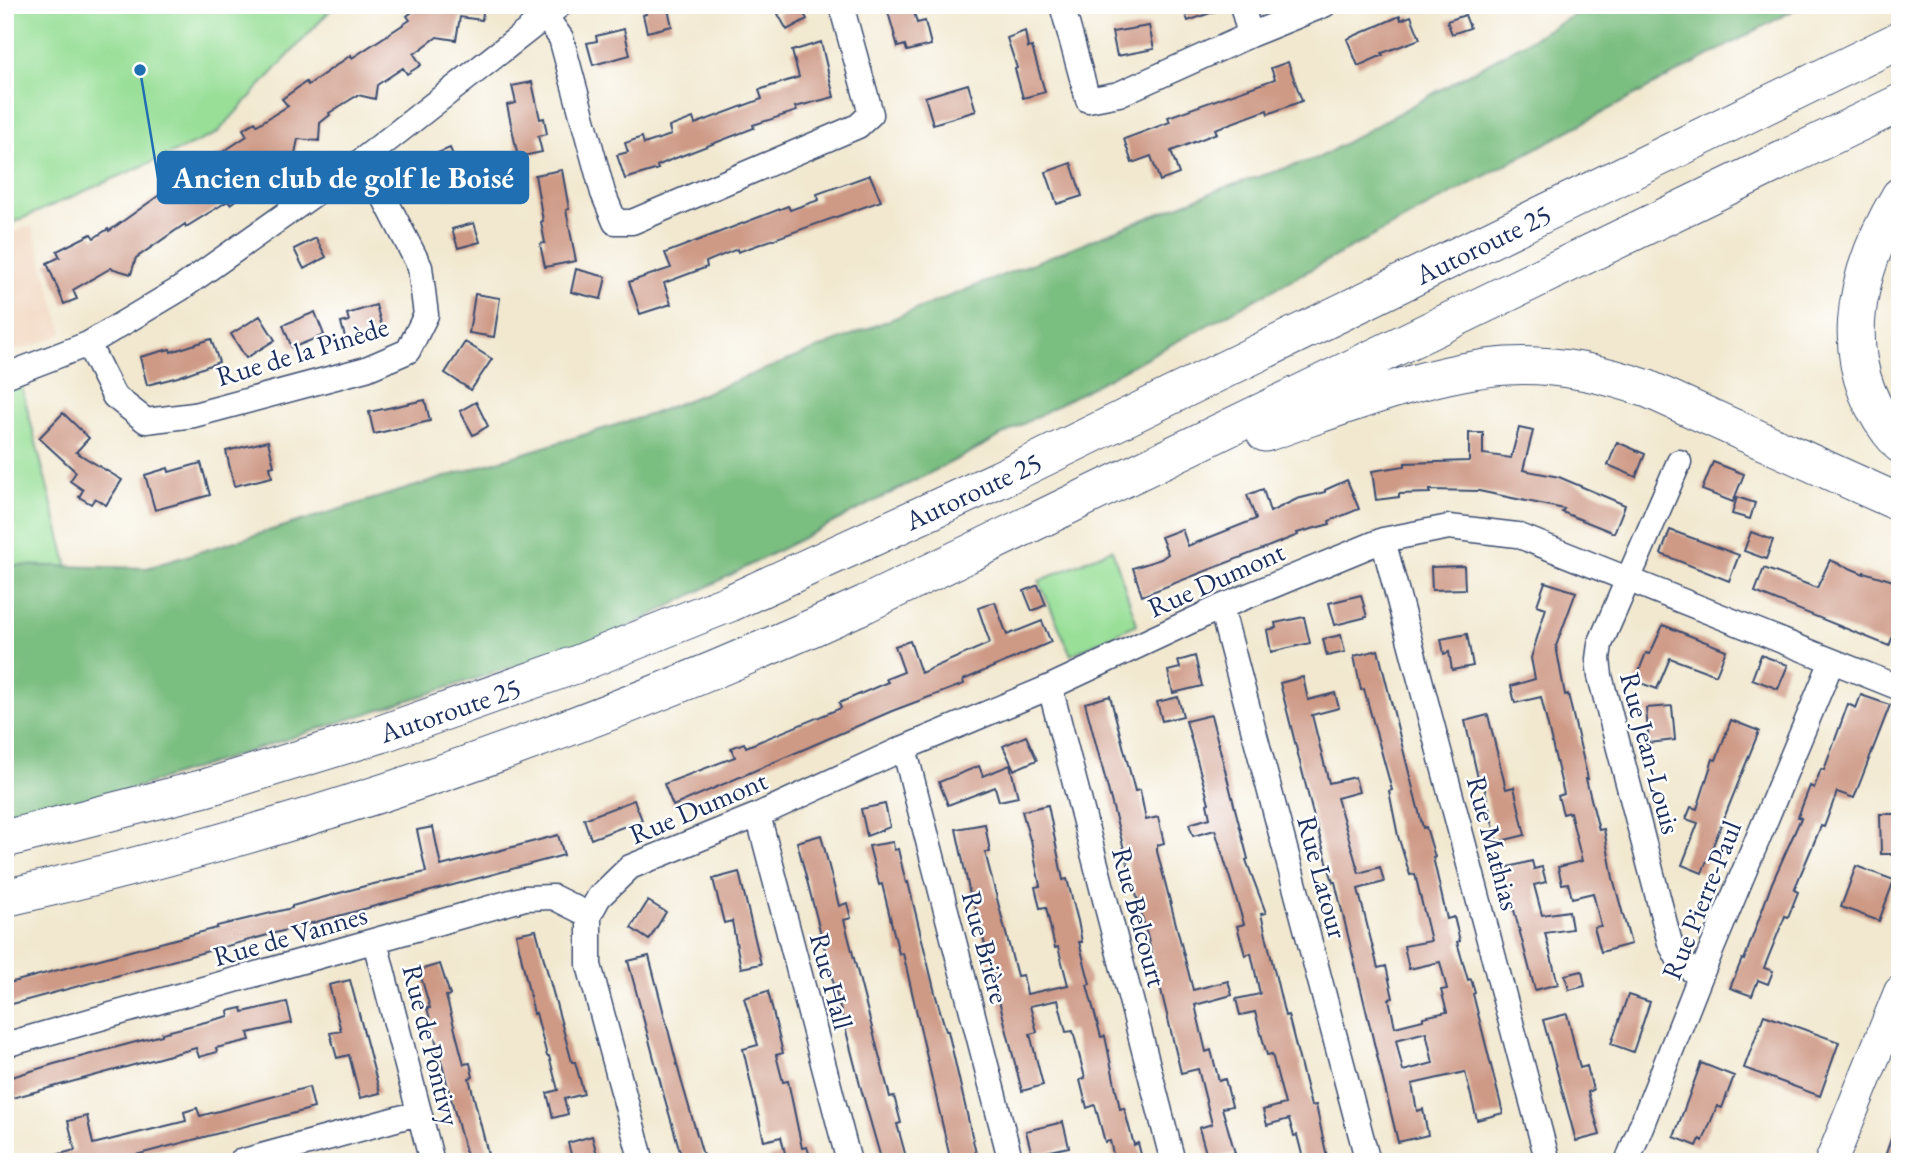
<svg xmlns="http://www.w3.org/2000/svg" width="1905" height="1167" font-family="'EB Garamond',serif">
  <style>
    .built { fill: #f1d5bd }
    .green { fill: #99df98; stroke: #5a877b; stroke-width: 2 }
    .forest { fill: #7abe80; stroke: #4a766f; stroke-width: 2 }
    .building { fill: #ce9985; fill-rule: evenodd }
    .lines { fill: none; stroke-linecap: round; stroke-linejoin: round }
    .minor-casing { stroke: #3b4b6f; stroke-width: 27 }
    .major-casing { stroke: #3b4b6f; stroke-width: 34 }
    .highway-casing { stroke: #3b4b6f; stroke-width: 39 }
    .minor { stroke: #fff; stroke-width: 24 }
    .major { stroke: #fff; stroke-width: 32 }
    .highway { stroke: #fff; stroke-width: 37 }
    .labels { text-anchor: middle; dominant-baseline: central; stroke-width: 5; stroke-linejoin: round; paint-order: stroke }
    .street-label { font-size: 28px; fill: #1b2f5e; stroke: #fff }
    .leader { fill: none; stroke: #1f6fb2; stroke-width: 2.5 }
    .callout-dot { fill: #1f6fb2; stroke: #fff; stroke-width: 2.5 }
    .callout { fill: #1f6fb2; stroke: #1f6fb2; stroke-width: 2.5 }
    .callout-label { font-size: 30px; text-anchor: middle; font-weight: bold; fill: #fff }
  </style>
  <rect width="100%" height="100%" fill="#fff"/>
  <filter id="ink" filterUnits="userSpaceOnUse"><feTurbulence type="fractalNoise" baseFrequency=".0143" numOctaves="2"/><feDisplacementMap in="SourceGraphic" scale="14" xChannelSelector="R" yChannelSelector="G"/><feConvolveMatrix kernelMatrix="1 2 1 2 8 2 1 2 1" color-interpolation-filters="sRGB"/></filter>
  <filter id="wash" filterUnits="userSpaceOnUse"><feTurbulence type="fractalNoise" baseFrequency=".00686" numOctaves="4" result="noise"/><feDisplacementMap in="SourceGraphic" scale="28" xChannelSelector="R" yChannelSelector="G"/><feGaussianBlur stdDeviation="1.57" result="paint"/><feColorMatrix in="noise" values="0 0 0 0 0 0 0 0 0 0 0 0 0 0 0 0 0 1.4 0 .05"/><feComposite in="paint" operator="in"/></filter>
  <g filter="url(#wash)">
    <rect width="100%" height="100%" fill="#f1e8cf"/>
    <path class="built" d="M32,226L63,333L38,344L5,353V234Z"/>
    <path class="green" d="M5,5H335L216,134L5,226Z
      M21,384L72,583L5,591V389Z
      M1112,549L1137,624L1071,655L1039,581Z"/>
    <path class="forest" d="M1592,5H1803L969,453L615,634L47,816L5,824V565L147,568L652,414L1223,188L1318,158Z"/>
    <g id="blocks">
      <path class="building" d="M421,5H484L482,20L460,17L456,40L437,37L414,54L421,65L407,74L403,68L377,85L375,99L358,95L329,113L330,115L320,123L319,141L298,139L294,159L276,157L250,175L251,177L235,188L241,196L230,204L228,201L186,227L185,224L136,258L131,274L111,268L73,290L77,299L64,304L47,263L60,257L57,251L91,234L94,238L108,229L109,231L165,191L205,167L203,165L247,136L243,129L255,122L257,125L288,106L282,99L306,82L308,85L351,55L352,58L410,20L407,16Z
        M644,5H667L672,26L647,32L643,15L646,14Z
        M794,5H799L807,19L787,30L778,14Z
        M886,5H912L917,23L925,21L931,45L907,51L905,45L898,47Z
        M1182,5H1227V7L1188,21Z
        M1465,15L1470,28L1452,34L1447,21Z
        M1400,16L1401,20L1411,16L1420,39L1382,53L1383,55L1358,66L1347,39Z
        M1149,26L1154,49L1117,56L1112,32Z
        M624,29L630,55L593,65L587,43L597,41L596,36Z
        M1025,31L1028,48L1032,47L1045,92L1023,98L1015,69L1017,68L1007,38Z
        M821,42L834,97L795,107L797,111L753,125L754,128L668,161L657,166L658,169L625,179L617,155L628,152L625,143L642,137L644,144L671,135L669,127L693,118L695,124L762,99L759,90L799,77L792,51Z
        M1288,62L1302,101L1268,114L1267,110L1215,129L1217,133L1171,151L1179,174L1160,181L1151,156L1132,163L1124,139L1170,122L1168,117L1275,79L1271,68Z
        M532,82L540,119L544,118L547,134L538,136L542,152L518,157L507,105L516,103L512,86Z
        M968,84L976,111L933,124L925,97Z
        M450,148L468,191L448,199L430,156Z
        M1071,163L1082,196L1057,204L1046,172Z
        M562,170L569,209L566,210L576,261L545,267L540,244L545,243L541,222L543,221L535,175Z
        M870,175L881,201L738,252L737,249L706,262L707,267L664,283L671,304L640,314L629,282L671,268L665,253L788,206L790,210L819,200L817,194Z
        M474,223L480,242L458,248L452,229Z
        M316,238L326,257L304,269L294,249Z
        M576,269L606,277L601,299L571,292Z
        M475,294L500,298L494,337L469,333Z
        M376,305L383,330L346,340L341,323L349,321L347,314Z
        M315,312L324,335L292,348L283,325Z
        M260,316L275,340L246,358L231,334Z
        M211,339L219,362L178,377L147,385L140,357L170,349L171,352Z
        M465,342L492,359L471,390L445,373Z
        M425,400L430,421L374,434L369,412Z
        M476,402L488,426L473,435L460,411Z
        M63,413L89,438L76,452L122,480L106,505L95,498L91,504L79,497L83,490L70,481L76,472L39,438Z
        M1519,428L1533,431L1523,470L1559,477L1625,505L1614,533L1562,512L1564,509L1479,491L1430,490V493L1399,494V497L1376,500L1372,471L1405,466V463L1469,461V433H1483V454L1511,458Z
        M268,441L274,466L270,467L272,477L234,486L226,451Z
        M1617,442L1645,454L1636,477L1608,465Z
        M1713,462L1744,474L1733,502L1702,490Z
        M201,463L210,495L155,510L145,475L168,468L169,472Z
        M1347,480L1359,509L1329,521L1330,524L1297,533L1298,535L1142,596L1133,568L1161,559L1168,554L1161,537L1182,529L1188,546L1256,519L1247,495L1263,489L1270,512L1297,499L1325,492V490Z
        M1737,497L1755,503L1750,519L1732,514Z
        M1670,530L1739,555L1729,581L1661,554Z
        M1751,532L1773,540L1766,559L1744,551Z
        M1830,560L1864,574V572L1900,583V619L1889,646L1755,592L1764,568L1817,588Z
        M1464,566L1465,589L1432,590L1431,567Z
        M1545,582L1576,592L1556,646L1565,695L1568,694L1588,779H1586L1599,830L1604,829L1613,878L1631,944L1601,952L1594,927L1601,926L1593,893L1572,898L1568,883L1562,884L1558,867L1582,861L1570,812L1563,814L1558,796L1564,794L1541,697L1515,703L1511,686L1535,679L1531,658L1546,608L1537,605Z
        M1038,585L1046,605L1032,611L1024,591Z
        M1361,595L1367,617L1335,625L1329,603Z
        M995,602L1007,635L1042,621L1051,642L963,680L964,684L892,711L673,806L664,784L735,757L731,748L744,743L746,747L841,708L839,703L888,682L886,679L904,672L895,646L910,641L921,673L990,643L978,608Z
        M1304,617L1310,643L1271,652L1267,630L1276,628L1275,623Z
        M1663,625L1726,650L1716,675L1670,658L1657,689L1635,681L1646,653L1650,654Z
        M1467,634L1473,666L1452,670L1449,652L1444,654L1441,639Z
        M1341,635L1345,652L1327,656L1323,639Z
        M1378,650L1423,828L1426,827L1435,857H1433L1447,919L1454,917L1460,941L1457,942L1468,980L1471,979L1475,993L1473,994L1503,1113L1477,1120L1465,1072L1412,1084L1417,1111L1423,1109L1428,1135L1398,1142L1335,882H1333L1312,810L1280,683L1303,677L1308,700L1335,693L1339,708L1312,715L1329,783L1355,777L1359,792L1337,798L1359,873L1380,867L1384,882L1358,889L1378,968L1386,966L1393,998L1389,999L1395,1027L1423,1020V1017L1447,1012L1441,990L1447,989L1440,962L1409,969L1404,946L1431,941L1415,874L1410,875L1398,836L1389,791L1392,790L1364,689L1361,690L1354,656ZM1426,1032L1433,1063L1403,1071L1396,1040Z
        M1761,655L1788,665L1778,689L1752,679Z
        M1195,656L1202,686L1173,693L1168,671L1180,668L1178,661Z
        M1861,695L1890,705L1854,798L1837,792L1824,827L1821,826L1794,890L1798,892L1788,917L1785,916L1764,968L1773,971L1768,984L1758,980L1752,996L1730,988L1742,959L1744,960L1772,883L1801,818L1798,817L1810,786L1814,788L1821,769L1824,770L1848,704L1856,708Z
        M1110,696L1135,791L1140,790L1146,820L1158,817L1164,843L1157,845V851L1193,990L1228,981L1232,995L1195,1005L1206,1052L1211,1050L1219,1081L1225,1079L1232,1106L1222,1108L1235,1153L1208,1160L1199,1128L1212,1124L1198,1069L1181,1073L1155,965L1085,703Z
        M1178,697L1183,716L1162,721L1157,702Z
        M1672,706L1675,740L1649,743L1646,708Z
        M1211,715L1248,859L1246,860L1266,913L1261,914L1285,1016L1288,1015L1311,1106L1316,1105L1328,1162H1304L1297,1135L1294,1136L1289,1119L1267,1125L1263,1110L1285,1104L1272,1054L1267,1055L1255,1012L1240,1015L1236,999L1260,994L1251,953L1245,955L1237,926L1244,924L1215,830L1193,836L1189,824L1210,818L1207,804L1209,803L1186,721Z
        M1488,715L1506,789L1514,787L1525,835L1497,842L1484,786L1480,787L1465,721Z
        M1731,720L1759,731L1702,873L1682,865L1698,823L1686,819L1691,807L1697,809L1713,759L1716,760Z
        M1026,736L1037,760L1014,770L1003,746Z
        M1010,765L1018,797L999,801L995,787L948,805L939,782L979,766L983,776Z
        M634,800L642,820L591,839L584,819Z
        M885,804L890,827L867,836L861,809Z
        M1048,805L1063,880L1067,879L1078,921L1082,942H1079L1090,984L1087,985L1101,1037L1105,1036L1120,1109L1124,1108L1134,1145L1138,1143L1143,1162H1115L1110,1141L1105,1142L1095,1105L1087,1108L1080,1080L1085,1078L1073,1031L1066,1032L1058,1000L1030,1006L1037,1032L1030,1034L1043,1085L1022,1091L972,894L970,895L956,829L985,824L990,852H985L1017,976L1023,975L1027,994L1068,985L1058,947L1055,948L1046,907L1040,908L1035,887L1040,886L1031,840H1030L1022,811Z
        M1880,814H1900V854H1881Z
        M433,827L441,866L558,835L564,855L5,1006V984L217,928V926L292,908V906L365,886L426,872L417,830Z
        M821,835L839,906L847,903L851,918L844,920L890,1097L894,1096L901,1123L897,1124L906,1157L886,1162H882L860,1085L797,842Z
        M893,842L894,850L898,849L906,883L908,882L935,993L946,1031H948L978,1162H951L903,953L899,954L882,884L879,885L869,846Z
        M1532,861L1534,869L1542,867L1546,882L1534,885L1542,915L1569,911L1572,929L1545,933L1558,984L1535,990L1509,891L1506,892L1501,869Z
        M1856,866L1894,880L1879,921L1841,907Z
        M739,872L761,964L741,968L732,921L724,923L713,879Z
        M648,901L666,912L649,940L631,928Z
        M536,930L572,1062H575L584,1094L564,1099L568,1114L553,1118L547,1093L558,1090L549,1056H547L536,1013L534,1014L516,934Z
        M649,956L680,1076L705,1162H683L664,1096L628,961Z
        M440,964L450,995L446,996L464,1064L470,1063L473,1077L469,1078L490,1162H468L427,1008H430L419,970Z
        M1582,971L1585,986L1569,990L1565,975Z
        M350,980L380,1093L360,1098L349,1055L337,1058L330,1033L341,1031L329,985Z
        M768,991L783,1053L776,1055L783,1082L788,1081L802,1148L807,1147L812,1162H768V1158L785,1153L781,1137L764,1141L743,1049L758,1045L744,998Z
        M1628,995L1650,1002L1633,1052L1611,1044Z
        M287,1002L292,1023L248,1033L250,1040L216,1048L217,1052L199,1057L196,1048L5,1100V1079L54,1064L162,1035V1033L229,1016L228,1011L242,1008L243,1012Z
        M1567,1014L1580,1068L1587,1066L1593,1090L1588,1092L1600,1135L1576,1141L1543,1020Z
        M1764,1015L1839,1042L1820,1096L1744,1068Z
        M1701,1063L1734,1076L1722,1108L1717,1106L1703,1141L1700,1139L1697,1146L1674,1137Z
        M309,1087L314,1108L109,1162H49L48,1157L75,1150L68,1121L87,1116L93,1144L186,1121L184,1112L197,1108L200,1116Z
        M1898,1119H1900V1162H1883Z
        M1063,1122L1069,1147L1032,1155L1026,1131Z
        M592,1136L599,1162H573L568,1143Z"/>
    </g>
  </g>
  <g filter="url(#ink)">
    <use href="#blocks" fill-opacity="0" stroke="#3b4b6f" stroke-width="2"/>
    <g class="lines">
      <g class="minor-casing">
        <path id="minor" d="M1062,5L1088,100L1119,94L1250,35L1324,5
          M1242,5L1250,35
          M545,16L561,38L603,193L615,222H632L858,126L871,114L841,5
          M88,344L114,396L146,421L194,415L366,369L408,351L426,315L420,267L373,176L361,161
          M5,376L88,344L180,289L361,161L560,5
          M1679,462L1600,644L1598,659L1600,676L1670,943L1679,960L1700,977
          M1383,540L1548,1162
          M1221,607L1368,1162
          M1050,687L1173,1162
          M904,748L1011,1162
          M758,815L849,1162
          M589,915L599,897L630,867L758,815L904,748L1050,687L1221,607L1383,540L1449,527L1517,535L1900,688
          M589,915V965L642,1162
          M375,942L432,1162
          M5,1045L525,898L553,897L589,915
          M240,1162L418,1113
          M1627,1162L1700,977L1832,661"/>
      </g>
      <g class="major-casing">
        <path id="major" d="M1831,1162L1900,992"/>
      </g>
      <g class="highway-casing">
        <path id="highway" d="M1900,196C1852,276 1832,369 1900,444
          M1265,433C1339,408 1430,371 1507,366C1556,363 1602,373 1648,389L1900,503
          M5,839L205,788L381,734L575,665L730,603L1000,479L1900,40
          M5,898C301,830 589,730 865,604L1900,103"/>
      </g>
      <use href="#minor" class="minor"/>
      <use href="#major" class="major"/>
      <use href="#highway" class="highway"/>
    </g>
  </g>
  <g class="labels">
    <g class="street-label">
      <text transform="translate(1483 244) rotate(-26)">Autoroute 25</text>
      <text transform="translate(302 351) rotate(-17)">Rue de la Pinède</text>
      <text transform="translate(973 491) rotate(-25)">Autoroute 25</text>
      <text transform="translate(1216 579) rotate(-24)">Rue Dumont</text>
      <text transform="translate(450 710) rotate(-19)">Autoroute 25</text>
      <text transform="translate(1651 753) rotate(75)">Rue Jean-Louis</text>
      <text transform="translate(698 807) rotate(-23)">Rue Dumont</text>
      <text transform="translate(1494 843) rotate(75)">Rue Mathias</text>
      <text transform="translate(1323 877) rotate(75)">Rue Latour</text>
      <text transform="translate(1701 900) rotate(-68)">Rue Pierre-Paul</text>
      <text transform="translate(1140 917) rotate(75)">Rue Belcourt</text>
      <text transform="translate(290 935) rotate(-16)">Rue de Vannes</text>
      <text transform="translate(986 947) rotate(75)">Rue Brière</text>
      <text transform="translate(832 981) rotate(75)">Rue Hall</text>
      <text transform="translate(432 1045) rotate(76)">Rue de Pontivy</text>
    </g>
  </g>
  <path class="leader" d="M140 70L158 178"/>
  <circle class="callout-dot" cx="140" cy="70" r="7"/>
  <rect class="callout" x="158" y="152" width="370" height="51" rx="7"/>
  <g class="callout-label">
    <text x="343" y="188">Ancien club de golf le Boisé</text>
  </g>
  <rect width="1905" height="1167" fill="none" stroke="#fff" stroke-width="28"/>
</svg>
